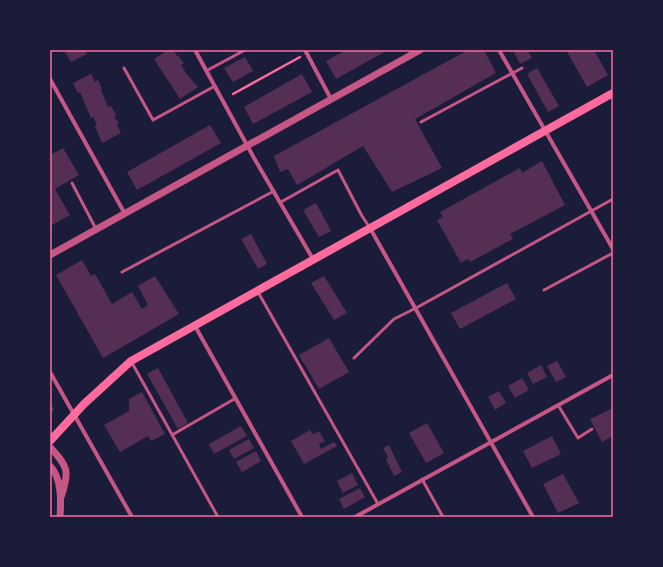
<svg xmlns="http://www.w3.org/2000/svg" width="663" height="567" font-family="Mulish,sans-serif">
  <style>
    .building { fill: #542f53 }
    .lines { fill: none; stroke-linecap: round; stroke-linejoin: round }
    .path { stroke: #ff6b9d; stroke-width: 2.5 }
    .service { stroke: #c65784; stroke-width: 3 }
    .minor { stroke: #c65784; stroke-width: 4 }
    .tertiary { stroke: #c65784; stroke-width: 7 }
    .secondary { stroke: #ff6b9d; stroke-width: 8 }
    .neatline { fill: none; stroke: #ff6b9d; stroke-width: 1.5 }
  </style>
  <rect width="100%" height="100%" fill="#1b1b3a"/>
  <path class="building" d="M64,50H85L87,54L71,62Z
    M168,50H173L177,56L178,55L184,64L181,65L186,73L198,87L180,99L154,59Z
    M346,50H388L336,79L326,61Z
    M468,50H484L496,73L415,119L442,168L392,192L363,146L297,185L288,169L280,172L274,156Z
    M513,50H527L532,58L520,64Z
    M566,50H594L608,75L587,87Z
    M245,57L253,71L233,82L224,68Z
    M537,68L559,106L548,112L527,74Z
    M91,74L95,82L98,80L102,89L101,90L108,107L111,106L116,115L114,116L119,124L117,125L121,133L102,143L95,126L97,125L93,117L91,118L80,92L78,93L73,83Z
    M302,74L312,92L253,124L244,107Z
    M210,125L221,143L137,190L127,172Z
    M63,148L79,175L55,189L70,215L50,226V155Z
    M542,161L565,205L510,234L513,239L470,262L468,259L461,263L437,220L443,217L440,212L520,168L522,173Z
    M316,203L331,231L319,237L303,210Z
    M251,234L267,264L258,269L241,239Z
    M82,260L91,276L95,274L112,304L132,292L142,309L148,305L138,286L155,276L179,314L103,358L56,275Z
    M324,276L347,313L334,320L311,283Z
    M507,283L516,299L460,329L451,313Z
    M329,338L349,372L319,389L299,355Z
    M557,361L566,377L556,382L547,366Z
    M541,365L547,377L533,384L527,373Z
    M158,368L188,423L178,429L147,374Z
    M522,378L529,390L515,398L508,386Z
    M499,391L506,403L495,410L488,397Z
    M142,392L165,434L151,441L148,436L120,452L104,425L129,411V399Z
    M50,402L54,409L50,414Z
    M613,408V436L602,442L590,419Z
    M427,423L444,453L426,463L409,433Z
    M241,426L247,436L214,454L209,444Z
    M310,430L313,434L319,431L325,441L319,444L321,449L334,442L337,446L304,464L291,441Z
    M552,436L561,454L532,468L523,451Z
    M249,439L254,448L234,459L229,450Z
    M389,445L402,472L394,476L386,459L388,457L383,448Z
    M256,451L261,461L242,472L236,462Z
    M352,473L358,485L343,493L337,481Z
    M563,474L579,503L558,513L543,484Z
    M360,488L365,497L344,509L339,499Z"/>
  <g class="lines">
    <path class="path" d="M233,94L300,57"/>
    <path class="service" d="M124,68L153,120L215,86
      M206,71L245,50
      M421,122L522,68
      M72,183L96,229
      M281,202L338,170L362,216L370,228
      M122,272L274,191
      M544,290L613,253
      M258,292L378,504
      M354,358L394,319L416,308L613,199
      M131,361L218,517
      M558,405L578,438L592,429
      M172,435L236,398
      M422,479L443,517"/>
    <path class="minor" d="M195,50L254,158L313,259
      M305,50L331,99
      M499,50L613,249
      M50,79L125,214
      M370,228L533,517
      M195,326L302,517
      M50,372L132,517
      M355,517L613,375"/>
    <path class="tertiary" d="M50,255L420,50
      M50,447C68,467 70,471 61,497
      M50,466C62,478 61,501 60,517"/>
    <path class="secondary" d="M50,441L84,404L131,361L613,93"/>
  </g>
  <rect width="663" height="567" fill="none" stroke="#1b1b3a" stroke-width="102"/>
  <rect x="51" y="51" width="561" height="465" class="neatline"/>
</svg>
